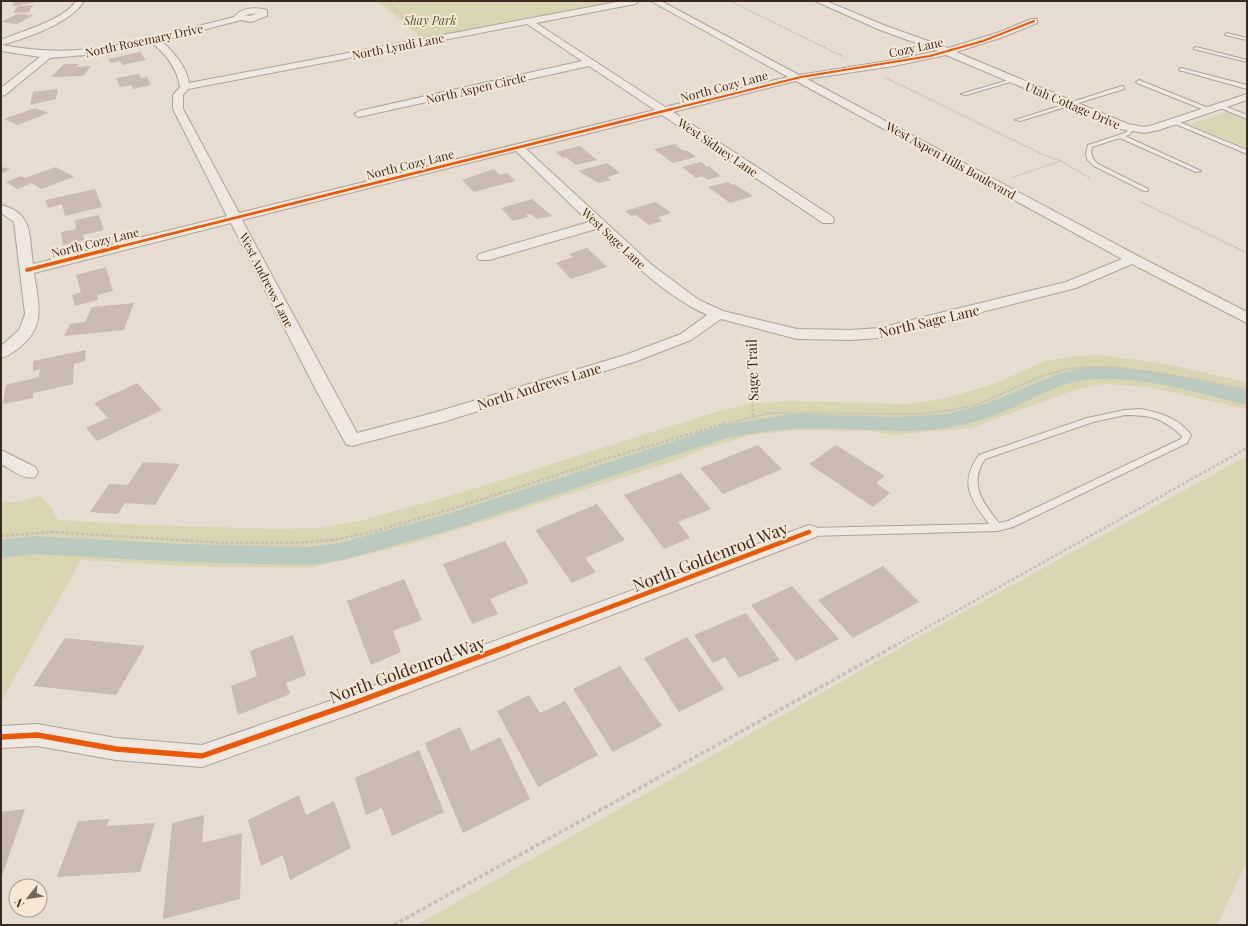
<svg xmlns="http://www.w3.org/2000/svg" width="1248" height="926" font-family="'Playfair Display',serif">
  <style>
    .green { fill: #d9d4b2 }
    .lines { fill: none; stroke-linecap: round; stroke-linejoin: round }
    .canal { fill: #bacabe; fill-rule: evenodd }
    .building { fill: #cabab0 }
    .service-casing { stroke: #aca298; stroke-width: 2 }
    .minor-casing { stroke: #aca298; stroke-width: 2 }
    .path-far3 { stroke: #c7bfb8; stroke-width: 1.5; stroke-dasharray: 1.5 1; stroke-linecap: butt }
    .path-far2 { stroke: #c7bfb8; stroke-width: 2; stroke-dasharray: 2.5 1.5; stroke-linecap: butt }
    .path-far1 { stroke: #c7bfb8; stroke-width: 2.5; stroke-dasharray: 3 2; stroke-linecap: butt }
    .path { stroke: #c7bfb8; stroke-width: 3.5; stroke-dasharray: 4 2.5; stroke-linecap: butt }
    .service { fill: #eee8e1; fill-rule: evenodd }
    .minor { fill: #eee8e1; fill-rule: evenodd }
    .cycleway-far4-casing { stroke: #f7e8d5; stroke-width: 3.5 }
    .cycleway-far3-casing { stroke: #f7e8d5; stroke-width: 4 }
    .cycleway-far2-casing { stroke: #f7e8d5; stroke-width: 5.5 }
    .cycleway-far1-casing { stroke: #f7e8d5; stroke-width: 7 }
    .cycleway-casing { stroke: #f7e8d5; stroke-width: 8 }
    .cycleway-far4 { stroke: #e8590c; stroke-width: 2 }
    .cycleway-far3 { stroke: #e8590c; stroke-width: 2.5 }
    .cycleway-far2 { stroke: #e8590c; stroke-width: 3.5 }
    .cycleway-far1 { stroke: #e8590c; stroke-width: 4.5 }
    .cycleway { stroke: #e8590c; stroke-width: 5.5 }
    .labels { text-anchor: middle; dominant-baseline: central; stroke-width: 4; stroke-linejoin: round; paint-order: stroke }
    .far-park-label { font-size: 12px; font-style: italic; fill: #535825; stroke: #f7e8d5 }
    .far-street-label { font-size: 12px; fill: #3b291f; stroke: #f7e8d5 }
    .street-label { font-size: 14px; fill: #3b291f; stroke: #f7e8d5 }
    .near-street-label { font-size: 17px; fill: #3b291f; stroke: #f7e8d5 }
  </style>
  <rect width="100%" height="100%" fill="#e6dcd0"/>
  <path class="green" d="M377,1H635L425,40Z
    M1227,112L1247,120V148L1190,124Z
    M1100,355L1162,363L1247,382V409L1148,387L1103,384L1077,389L971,428L892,435L870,431L796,430L751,435L698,451L678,460L412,544L309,568L190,566L81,560L1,702V502H18L39,496L50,506L58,520L145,525L277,529L321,528L360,521L467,491L706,415L748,404L792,401L906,404L943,399L994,384L1045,361L1078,356Z
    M1247,456V861L1217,925H417L942,624Z"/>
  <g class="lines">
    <path class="canal" d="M1108,367L1156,372L1247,391V405C1195,392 1118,368 1066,384C1046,390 1029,401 1010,409C988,419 962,426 938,429C898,434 857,428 817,428C786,428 757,432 727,438L454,529L339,561L309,565L184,562L33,554L1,558V540L33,536L184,544L309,547L339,543L444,515L724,425L791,414L896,417L947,414L986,404L1058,374L1086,368Z"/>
  </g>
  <path class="building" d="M21,1H37V2L14,6L12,3Z
    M33,5L29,12L13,13L18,6Z
    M17,14L34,15L17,24L1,22Z
    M140,52L146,60L122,65L120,61L111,63L108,59Z
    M64,64H79L76,67L91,66L83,76L51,77Z
    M139,74L141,78L147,77L151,85L133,89L131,85L120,87L116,78Z
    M58,89L56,99L30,105L33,92Z
    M35,108L49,113L17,125L4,119Z
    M675,144L682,150L688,151L696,157L673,163L654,149Z
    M580,146L597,160L576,165L566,157L563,158L556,152Z
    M701,162L707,167L709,166L720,176L708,180L702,176L696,178L682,167Z
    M607,163L620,173L607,177L611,180L599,183L578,171Z
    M1,167L11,169L1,174Z
    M56,167L74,177L41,189L32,183L17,189L6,182L21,176L25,178Z
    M494,169L500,175L507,173L515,181L474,192L462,180Z
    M728,182L732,185L734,184L753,196L730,203L708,187Z
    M95,189L102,207L65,216L62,204L48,208L45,200Z
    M532,199L552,216L537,219L531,214L526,215L528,217L513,221L501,208Z
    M656,202L671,213L658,217L662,221L649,225L636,215L632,216L625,211Z
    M99,215L104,230L83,235L84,240L63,245L61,232L76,229L75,220Z
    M587,248L607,267L571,279L556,263L573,257L569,254Z
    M106,267L113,291L97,295L98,300L75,306L72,295L81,292L76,275Z
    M134,303L124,330L64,336L70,324L85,322L92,307Z
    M86,350L85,361L74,364L73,384L33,393V398L3,404L6,385L39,377L40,369L33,371V361Z
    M137,383L162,410L97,441L86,428L108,418L94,403Z
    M758,445L782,469L723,494L700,468Z
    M836,445L885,476L876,483L890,493L873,507L809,464Z
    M143,462L180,464L155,505L125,503L118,514L90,512L109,484L128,485Z
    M681,473L711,509L678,522L690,538L664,549L624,495Z
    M597,504L625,540L585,558L596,572L572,583L535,530Z
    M505,541L529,583L490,599L498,614L472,624L443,564Z
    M883,566L919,602L853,638L818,600Z
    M404,579L422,620L393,631L401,652L371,665L347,601Z
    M792,586L839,639L796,661L751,605Z
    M746,613L780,660L739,678L725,657L713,663L694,635Z
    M293,635L306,675L286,683L290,694L238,715L231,686L257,676L250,651Z
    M687,637L724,689L679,712L644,658Z
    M65,638L145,646L116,695L33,686Z
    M620,666L662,726L613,752L573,689Z
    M529,695L540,713L565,701L598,755L538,787L497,711Z
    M460,727L471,751L500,737L530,799L463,833L425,743Z
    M419,750L444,812L392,836L382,808L366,815L355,778Z
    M299,795L306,815L334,801L351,848L290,880L283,855L261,866L248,820Z
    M25,809L1,879V812Z
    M204,815L202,843L242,833L240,899L163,919L172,823Z
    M109,819L107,826L155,823L140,872L57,877L78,821Z"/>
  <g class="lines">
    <g class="service-casing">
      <path id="service" d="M1227,33L1247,38V40L1225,35Z
        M1196,47L1247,60V62L1194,49V48Z
        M1181,68L1247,85V89L1179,70V69Z
        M1012,79L1017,80L966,95L961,94Z
        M1139,80L1211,109L1212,110L1207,111L1137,83L1136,82Z
        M1122,86L1124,87V89L1020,121L1015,120Z
        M1218,105H1222L1247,115V119L1218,107Z
        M1173,121H1177L1247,150V154L1173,123Z
        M1131,127L1134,129L1129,135L1125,136L1201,171L1196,172L1120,138L1092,147C1090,154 1092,159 1098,164L1148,189V191H1144L1094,166L1087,159L1086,154L1088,145L1125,133Z
        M1141,409C1160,413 1179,418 1191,435L1187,443L1013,527L997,531L809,536L806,535L804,532L806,529L809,528L989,524C970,499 959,482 979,455L1087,418L1125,410ZM1125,415C1151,415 1163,418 1182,436L1181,439L1008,521L999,523C983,503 968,484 985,459L1093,422Z"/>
    </g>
    <g class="minor-casing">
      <path id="minor" d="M76,1H84C71,23 27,38 2,45C56,55 93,51 146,39L152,36L155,37L234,17C241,7 256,7 267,10V16L251,22L241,20L161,41C174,52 186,66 189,83L622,1H639L635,4L536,23L665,107L788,77L651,1H661L799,75L894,60L938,51L880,30L815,1H826L886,26L948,48L997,33L1031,19H1037V23L1003,37L956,52L1128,124L1144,127L1153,125L1247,94V100L1159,130L1144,133L1121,129L946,55L894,66L807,79L1138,256L1247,312V323L1132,264L1076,288L879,338L850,340L797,339L721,319L691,340L637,361L443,422L352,446L346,444L316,390L231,223L34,273C38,302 47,326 20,347C14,352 8,356 1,358V346L19,330L25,314L14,222L1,213V205C34,213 29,237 33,264L227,216L173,109V95L180,87C177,68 167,55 152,43L98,54L50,58L5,95L1,96V88L40,57L1,51V40C22,31 64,20 76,1ZM257,13L250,16L244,15ZM527,24L582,61L359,111L354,114L359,117L589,66L655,110L239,213L183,109V95L188,89ZM796,81L1122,259L1066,282L879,328L850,330L797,329L723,311L699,300L652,265L526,149L662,115L823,223H833L834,220L833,217L673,112ZM516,151L589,222L479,254L477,257L479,260H489L596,229C630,260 664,295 707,315L681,334L625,355L433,413L357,433L242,220Z
        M1,450L35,467L38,472L35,477C23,480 12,470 1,464Z
        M809,525L816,527L819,532L816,537L365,709L202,767L116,760L37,746L1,748V726L37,724L116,738L202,745L356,692Z"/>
    </g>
    <path class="path-far3" d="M386,1L418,29
      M730,1L844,57
      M886,78L1042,154L1061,161L1090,178
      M1014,177L1060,161
      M1141,202L1237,248"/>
    <path class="path-far2" d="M1235,247L1247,253
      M750,337L753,416
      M724,424L770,413L919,414L952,410L977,405L1039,377L1066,369L1092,367H1116L1196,379L1247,390"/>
    <path class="path-far1" d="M1,536L51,532L227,543H292L333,540L372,532L461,506L606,459L727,423
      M894,646L1247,448"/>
    <path class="path" d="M394,925L896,645"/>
    <use href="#service" class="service"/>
    <use href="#minor" class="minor"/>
    <g class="cycleway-far4-casing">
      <path id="cycleway-far4" d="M668,110L801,77L930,56L983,41L1034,21"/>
    </g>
    <g class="cycleway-far3-casing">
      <path id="cycleway-far3" d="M114,248L672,109"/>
    </g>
    <g class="cycleway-far2-casing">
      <path id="cycleway-far2" d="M27,270L118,247"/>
    </g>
    <g class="cycleway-far1-casing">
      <path id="cycleway-far1" d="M507,646L809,532"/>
    </g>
    <g class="cycleway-casing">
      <path id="cycleway" d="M1,737L37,735L116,749L202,756L357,702L510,645"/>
    </g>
    <use href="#cycleway-far4" class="cycleway-far4"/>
    <use href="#cycleway-far3" class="cycleway-far3"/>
    <use href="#cycleway-far2" class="cycleway-far2"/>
    <use href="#cycleway-far1" class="cycleway-far1"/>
    <use href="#cycleway" class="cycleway"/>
  </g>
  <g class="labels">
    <g class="far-park-label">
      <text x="430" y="20">Shay Park</text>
    </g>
    <g class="far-street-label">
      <text transform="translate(144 40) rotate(-12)">North Rosemary Drive</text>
      <text transform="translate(398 46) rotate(-11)">North Lyndi Lane</text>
      <text transform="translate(916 47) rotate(-12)">Cozy Lane</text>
      <text transform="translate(724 86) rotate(-15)">North Cozy Lane</text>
      <text transform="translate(476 88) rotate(-13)">North Aspen Circle</text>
      <text transform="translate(1073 105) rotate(23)">Utah Cottage Drive</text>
      <text transform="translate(718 147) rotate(34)">West Sidney Lane</text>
      <text transform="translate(951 160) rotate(29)">West Aspen Hills Boulevard</text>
      <text transform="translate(410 164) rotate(-14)">North Cozy Lane</text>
      <text transform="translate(614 238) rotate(43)">West Sage Lane</text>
      <text transform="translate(95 242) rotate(-14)">North Cozy Lane</text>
      <text transform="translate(267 280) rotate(63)">West Andrews Lane</text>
    </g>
    <g class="street-label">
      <text transform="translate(929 321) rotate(-13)">North Sage Lane</text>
      <text transform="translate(752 370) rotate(-92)">Sage Trail</text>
      <text transform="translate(539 386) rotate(-17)">North Andrews Lane</text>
    </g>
    <g class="near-street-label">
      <text transform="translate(710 556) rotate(-21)">North Goldenrod Way</text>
      <text transform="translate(407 669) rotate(-20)">North Goldenrod Way</text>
    </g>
  </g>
  <rect width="1248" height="926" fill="none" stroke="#3b291f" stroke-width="4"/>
  <g transform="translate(28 898) rotate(240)"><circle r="19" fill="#f7e8d5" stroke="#ac9c8c"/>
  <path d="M0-3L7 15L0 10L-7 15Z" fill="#77685d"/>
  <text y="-6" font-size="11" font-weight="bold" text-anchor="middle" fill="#3b291f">N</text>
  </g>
</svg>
